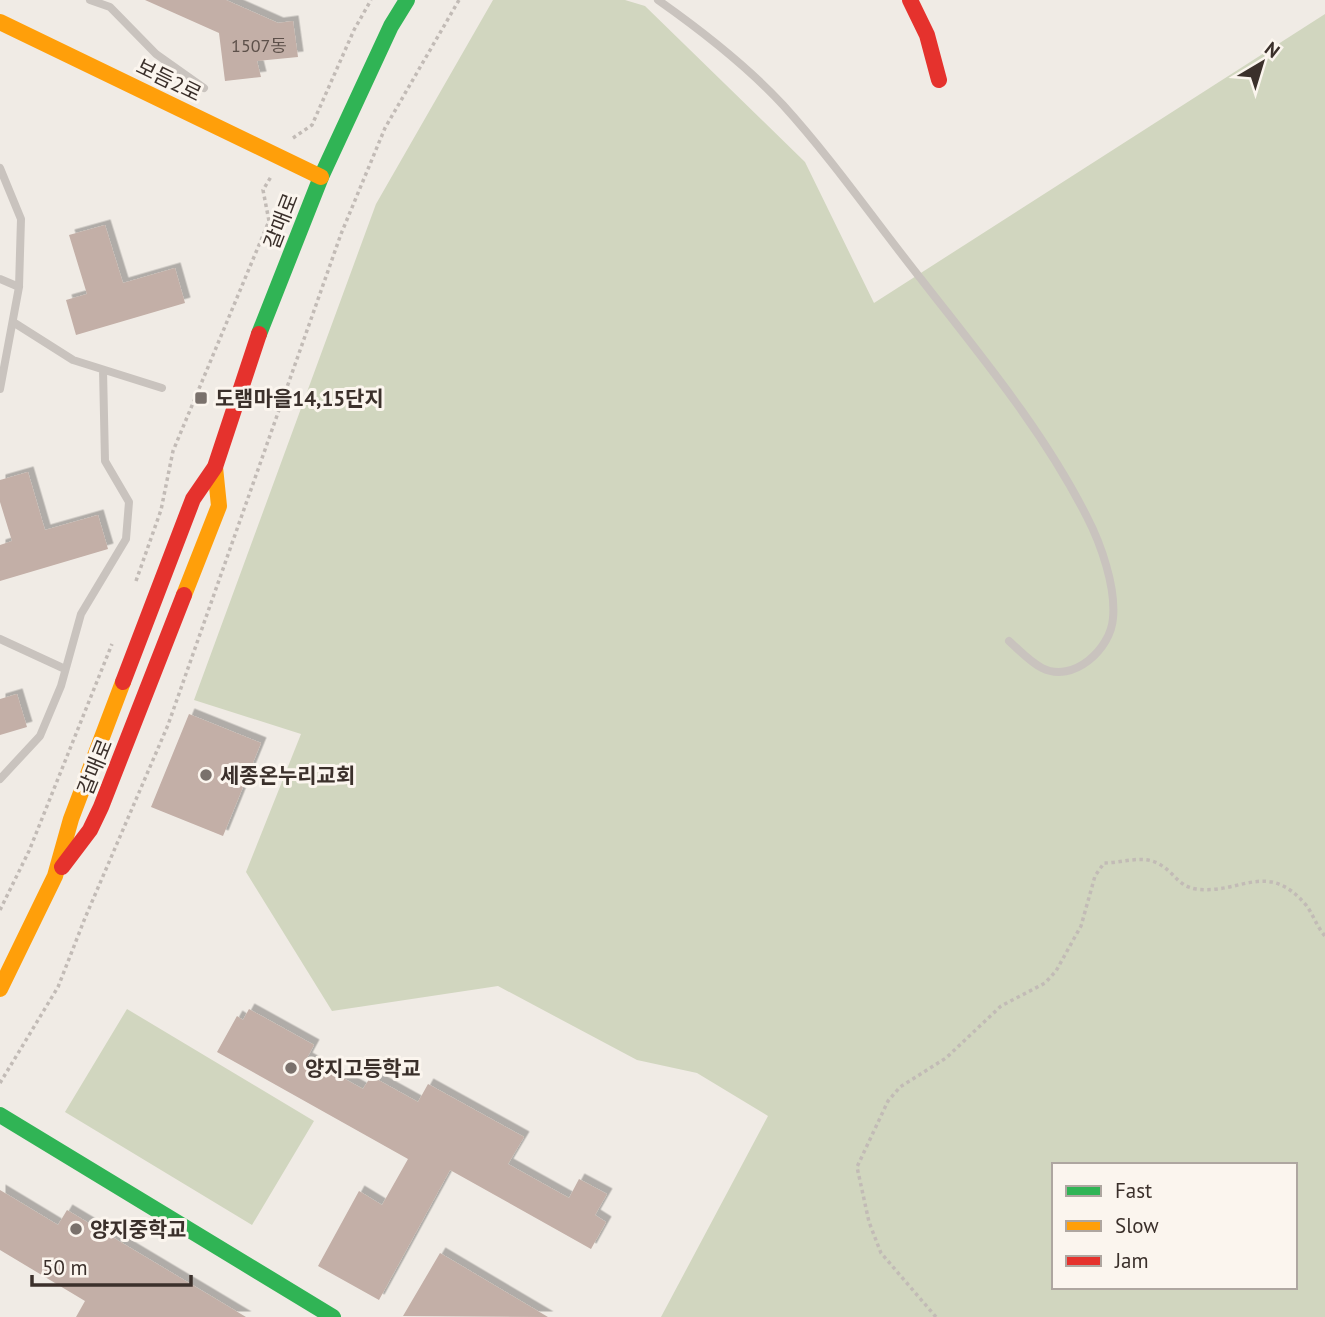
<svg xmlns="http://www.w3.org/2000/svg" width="1325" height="1317" font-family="'PT Sans','Noto Sans KR',sans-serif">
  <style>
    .green { fill: #d1d6bf; fill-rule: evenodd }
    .building { fill: #c3afa7; filter: url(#shadow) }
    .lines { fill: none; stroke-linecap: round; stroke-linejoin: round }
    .path { stroke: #c2bbb6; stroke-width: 3.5; stroke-dasharray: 3.5 3.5; stroke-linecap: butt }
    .lane { stroke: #c9c3be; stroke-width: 8 }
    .fast { stroke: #30b455; stroke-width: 16 }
    .slow { stroke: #ff9f0a; stroke-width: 16 }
    .jam { stroke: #e5322d; stroke-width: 16 }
    .poi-dot { fill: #7a716c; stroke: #fbf5ee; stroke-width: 2.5 }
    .labels { text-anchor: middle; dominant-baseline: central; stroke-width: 6; stroke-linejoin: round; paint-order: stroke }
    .number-label { font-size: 18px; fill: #5d504a }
    .street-label { font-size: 21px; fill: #3b302b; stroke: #fbf5ee }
    .poi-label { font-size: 21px; font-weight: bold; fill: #3b302b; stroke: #fbf5ee; text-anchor: start }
  </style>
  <defs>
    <filter id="shadow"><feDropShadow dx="5.5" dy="-5.5" stdDeviation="0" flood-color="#0004"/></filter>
  </defs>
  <rect width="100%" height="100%" fill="#f0ebe5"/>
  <path class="green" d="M493,0H625L645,6L805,162L874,303L1325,14V1317H661L768,1116L697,1073L637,1060L498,986L332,1011L246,872L301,734L194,700L376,204ZM1054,1165H1295V1287H1054Z
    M127,1009L314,1121L252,1225L65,1112Z"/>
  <path class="building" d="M145,0H226L278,23L293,21L298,57L257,61L261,77L225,81L219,33Z
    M105,225L123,283L175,268L185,303L76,335L66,300L87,294L69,235Z
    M28,472L45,530L98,515L108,549L0,581V545L12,541L0,502V480Z
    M17,694L27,727L0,735V699Z
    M189,714L261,743L223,836L151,807Z
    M249,1009L314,1045L307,1058L363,1089L371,1076L418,1102L428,1084L524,1137L508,1164L569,1198L579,1179L607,1194L595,1215L606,1222L591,1249L450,1170L379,1300L318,1266L359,1191L382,1205L408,1159L217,1052L237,1016L243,1020Z
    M0,1190L58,1225L67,1210L246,1317H76L85,1301L0,1250Z
    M440,1253L548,1317L403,1316Z"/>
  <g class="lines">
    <path class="path" d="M293,138L312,125L354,30L371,0
      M136,581L161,510L173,451L269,221L263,190L272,175
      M0,910L29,851L112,644
      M0,1083L58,987L85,918L168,725L341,234L385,128L459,0
      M936,1317L881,1253L869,1222L857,1167L888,1101L900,1087L946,1058L1001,1006L1045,983L1056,971L1081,926L1095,876L1104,863C1121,863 1142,855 1157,863C1174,871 1177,886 1196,889C1240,895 1267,859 1306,905C1313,914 1317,927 1325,936"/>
    <path class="lane" d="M90,0L110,7L156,54L204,88
      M658,0C702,31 746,65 783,105C832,159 875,221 921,279C980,355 1043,430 1087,517C1101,544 1116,587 1113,618C1111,649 1073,684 1042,668C1030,662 1019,650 1009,641
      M0,168L21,219L19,287L0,389
      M0,279L19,287
      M13,322L73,360L162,388
      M0,639L65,669
      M0,779L40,736L61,686L81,614L126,539L129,502L105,461L103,370"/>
    <path class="fast" d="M259,334L321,177L391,26L407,0
      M0,1115L333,1317"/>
    <path class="slow" d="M0,22L321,177
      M184,595L219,506L215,467
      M0,989L55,876L71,819L123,682"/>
    <path class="jam" d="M910,0L927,35L939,80
      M123,682L193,499L215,467L259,334
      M62,867L90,830L101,807L184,595"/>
  </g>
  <g class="poi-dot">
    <rect x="194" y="391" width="14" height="14" rx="3.5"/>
    <circle cx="206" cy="775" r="7"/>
    <circle cx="291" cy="1068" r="7"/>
    <circle cx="76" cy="1229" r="7"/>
  </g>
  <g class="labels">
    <g class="number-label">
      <text x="259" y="45">1507동</text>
    </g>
    <g class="street-label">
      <text transform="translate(169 80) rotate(26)">보듬2로</text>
      <text transform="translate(281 221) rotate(-69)">갈매로</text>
      <text transform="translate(95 767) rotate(-68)">갈매로</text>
    </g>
    <g class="poi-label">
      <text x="215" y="398">도램마을14,15단지</text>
      <text x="220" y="775">세종온누리교회</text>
      <text x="305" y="1068">양지고등학교</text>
      <text x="90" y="1229">양지중학교</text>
    </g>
  </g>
  <rect x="1052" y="1163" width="245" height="126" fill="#fbf5ee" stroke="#aea6a0" stroke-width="2"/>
  <rect x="1066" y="1186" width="35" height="10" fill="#30b455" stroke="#aea6a0" stroke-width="2"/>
  <text x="1115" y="1198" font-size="21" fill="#3b302b">Fast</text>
  <rect x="1066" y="1221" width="35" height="10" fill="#ff9f0a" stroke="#aea6a0" stroke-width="2"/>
  <text x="1115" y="1233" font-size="21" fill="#3b302b">Slow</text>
  <rect x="1066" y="1256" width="35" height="10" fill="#e5322d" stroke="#aea6a0" stroke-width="2"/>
  <text x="1115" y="1268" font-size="21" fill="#3b302b">Jam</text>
  <g transform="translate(1262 63) rotate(38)" stroke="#fbf5ee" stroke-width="5" paint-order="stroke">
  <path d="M0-5L12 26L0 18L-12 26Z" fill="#3b302b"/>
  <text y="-10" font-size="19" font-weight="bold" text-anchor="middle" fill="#3b302b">N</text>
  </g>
  <path d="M32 1275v10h159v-10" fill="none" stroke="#3b302b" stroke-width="3.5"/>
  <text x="42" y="1275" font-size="21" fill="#3b302b" stroke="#fbf5ee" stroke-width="5" paint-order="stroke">50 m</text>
</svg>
